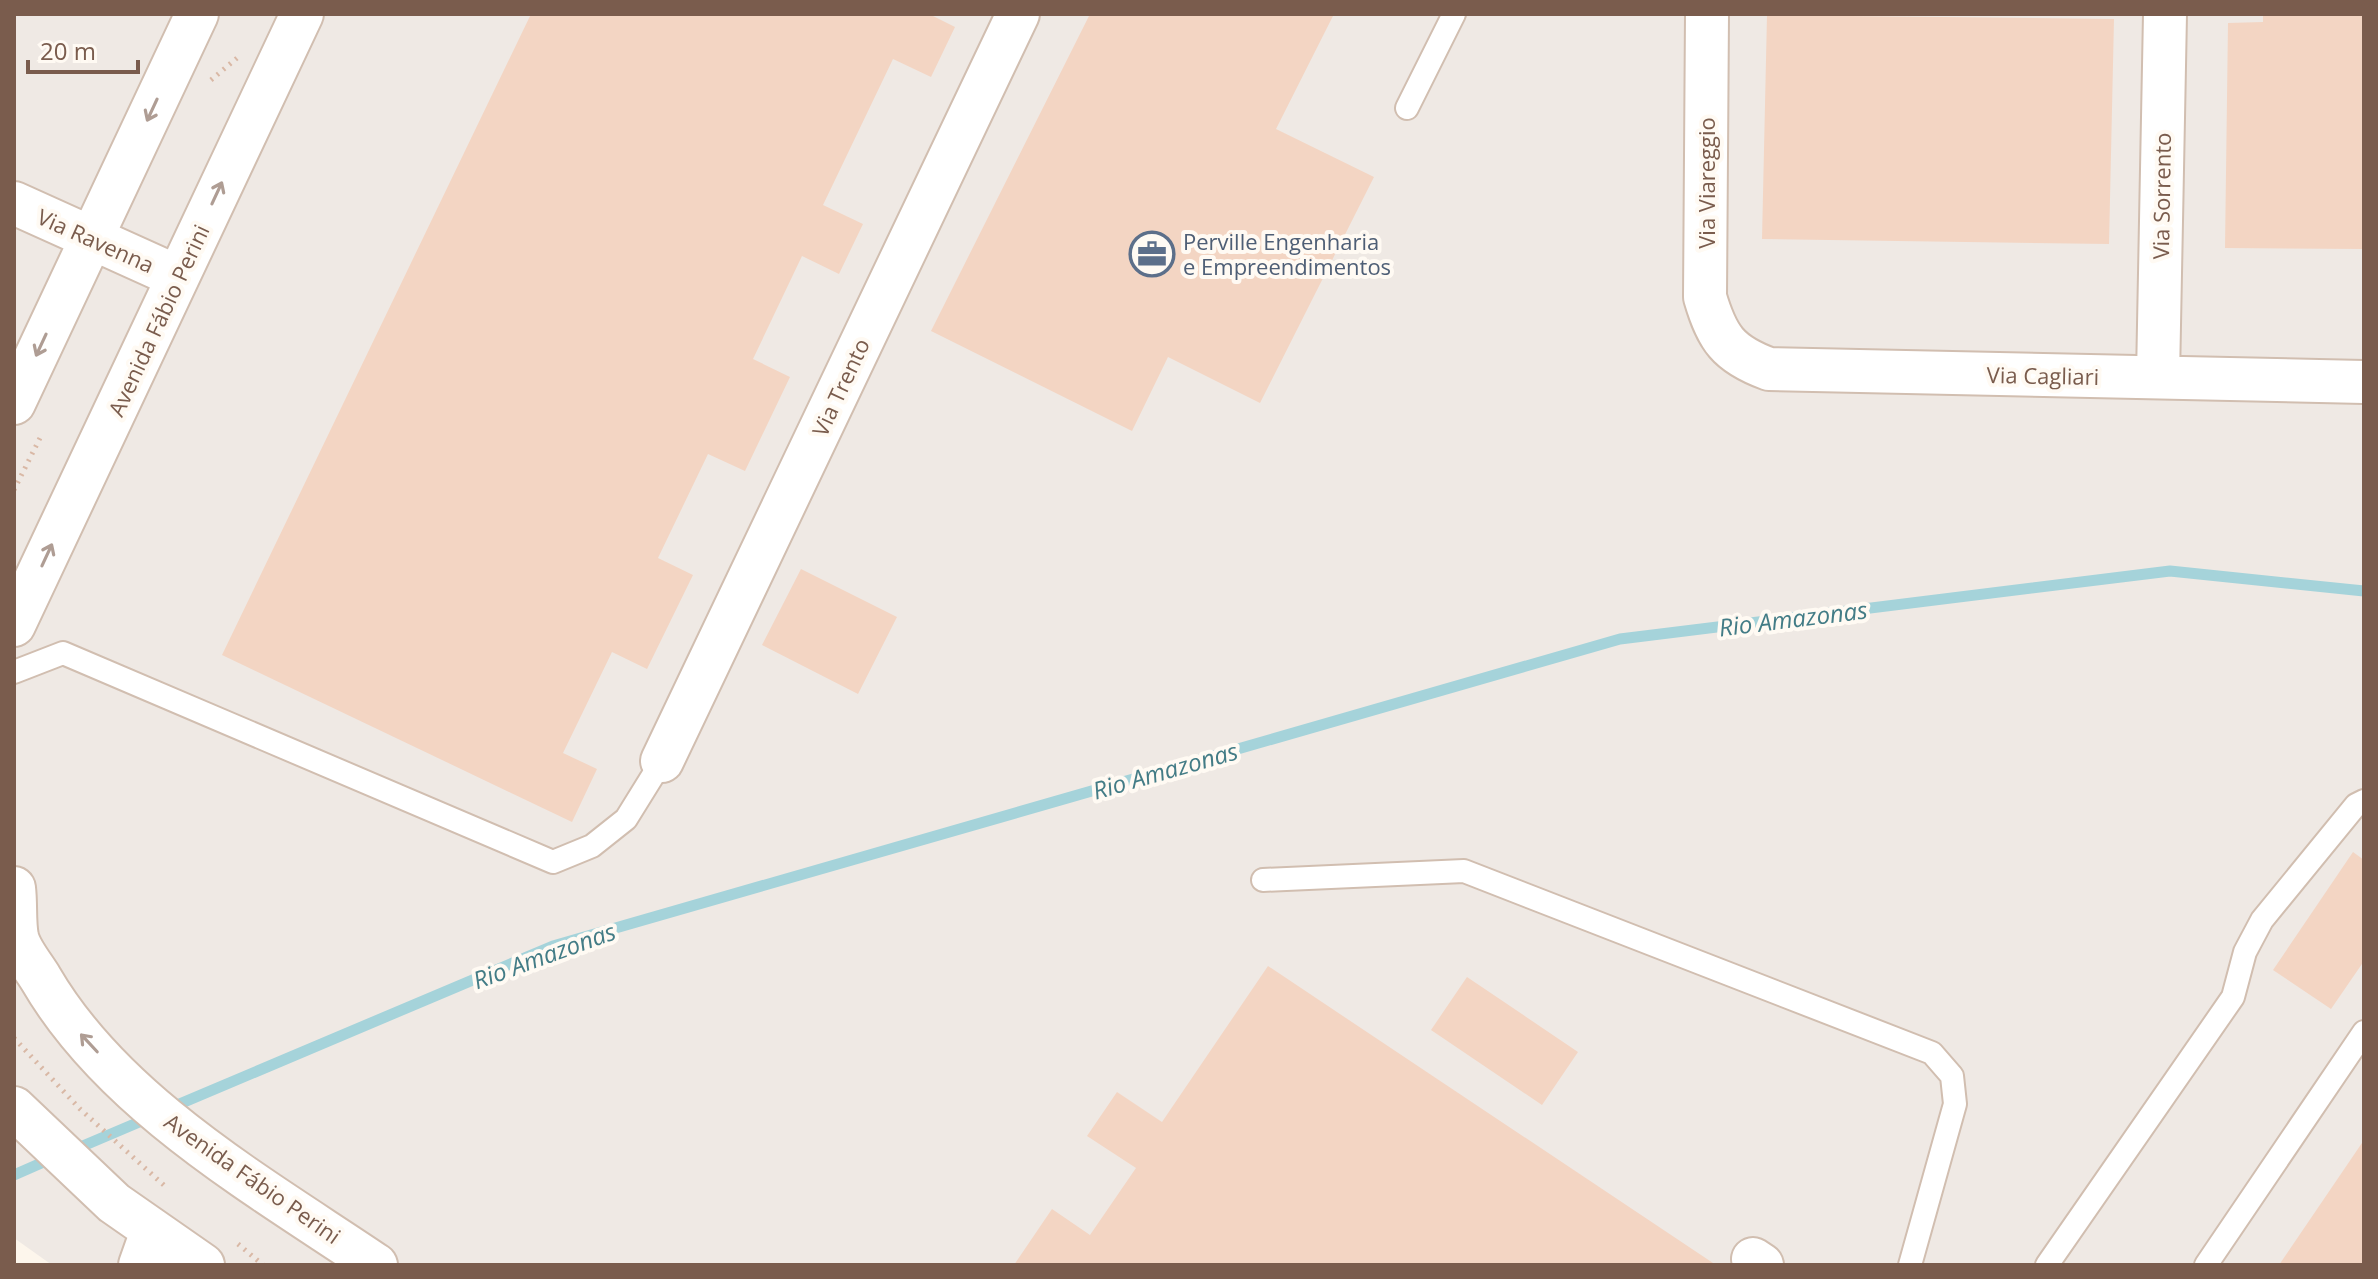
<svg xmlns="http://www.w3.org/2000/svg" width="2378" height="1279" font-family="'Open Sans',sans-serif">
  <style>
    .industrial { fill: #efe9e4 }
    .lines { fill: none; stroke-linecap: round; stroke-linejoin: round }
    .stream { stroke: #a5d3da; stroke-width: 11 }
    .building { fill: #f3d5c3 }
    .service-casing { stroke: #d1beb0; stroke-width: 26 }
    .minor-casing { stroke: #d1beb0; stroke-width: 46 }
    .path { stroke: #d9b8a5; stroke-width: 5; stroke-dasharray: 2 6; stroke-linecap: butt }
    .service { stroke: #fff; stroke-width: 22 }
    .minor { stroke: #fff; stroke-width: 42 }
    .oneway { stroke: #af9d94 }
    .labels { text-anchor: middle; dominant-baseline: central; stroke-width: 8; stroke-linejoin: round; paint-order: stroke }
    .street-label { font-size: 22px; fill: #7a5c4d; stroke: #fffaf3 }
    .service-label { font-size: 22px; fill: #4e5e75; stroke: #fffaf3; text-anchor: start }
    .water-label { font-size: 24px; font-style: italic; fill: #437c86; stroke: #fffaf3 }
  </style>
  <rect width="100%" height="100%" fill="#fdf6ec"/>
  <path class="industrial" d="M14,14H2364V1265H52L14,1238Z"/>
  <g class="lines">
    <path class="stream" d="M170,1108L553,946L1620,639L2170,571L2364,591
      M71,1151L151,1117
      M14,1175L55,1157"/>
  </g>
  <path class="building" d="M531,14H929L955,27L931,77L893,59L823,205L863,224L839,274L802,256L753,359L790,377L745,471L708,454L658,558L693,575L647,669L612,652L563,753L597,769L572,822L222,655Z
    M1090,14H1334L1276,129L1374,177L1260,403L1168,357L1132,431L931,331Z
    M2263,14H2364V249L2225,248L2228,23L2263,22Z
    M1767,15L2114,19L2109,244L1762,239Z
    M801,569L897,617L858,694L762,645Z
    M2353,852L2364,860V961L2331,1009L2273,970Z
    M1268,966L1716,1265H1014L1052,1209L1090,1235L1136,1168L1087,1136L1117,1092L1162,1122Z
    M1467,977L1578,1052L1542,1105L1431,1030Z
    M2364,1140V1265H2279Z"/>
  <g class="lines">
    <g class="service-casing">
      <path id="service" d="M1407,108L1454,14
        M14,672L63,653L553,862L592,846L626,819L662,761
        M1263,880L1464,871L1932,1053L1952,1076L1955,1104L1910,1265
        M2047,1265L2233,997L2245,952L2262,920L2356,805L2364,801
        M2206,1265L2364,1032"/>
    </g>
    <g class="minor-casing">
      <path id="minor" d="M1707,14L1705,297C1717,338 1728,354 1769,369L2364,382
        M14,203L178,277
        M2158,377L2165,14
        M14,403L197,14
        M14,625L302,14
        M662,761L1018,14
        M14,888C16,904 14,921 17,937C20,951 34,967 41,979C114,1104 259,1186 376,1265
        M14,1108L114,1203L203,1265
        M1753,1259L1762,1265
        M140,1265L152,1231"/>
    </g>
    <path class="path" d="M211,80L237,58
      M14,490L42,434
      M14,1038L80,1109L167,1188
      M238,1244L263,1265"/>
    <use href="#service" class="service"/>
    <use href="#minor" class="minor"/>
  </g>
  <defs><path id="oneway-shaft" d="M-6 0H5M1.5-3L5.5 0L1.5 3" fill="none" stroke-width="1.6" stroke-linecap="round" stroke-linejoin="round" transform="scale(2)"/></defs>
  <g class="oneway">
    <use href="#oneway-shaft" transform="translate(152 110) rotate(115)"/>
    <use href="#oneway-shaft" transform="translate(217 193) rotate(-65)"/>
    <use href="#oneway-shaft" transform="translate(41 345) rotate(115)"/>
    <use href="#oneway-shaft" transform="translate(47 555) rotate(-65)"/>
    <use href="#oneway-shaft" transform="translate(89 1043) rotate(-133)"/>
  </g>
  <defs>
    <g id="office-ring" transform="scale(2.3)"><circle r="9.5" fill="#fffaf3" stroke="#5c6f8a" stroke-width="1.5"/><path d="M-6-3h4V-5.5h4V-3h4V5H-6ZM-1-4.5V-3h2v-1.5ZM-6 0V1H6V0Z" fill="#5c6f8a"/></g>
  </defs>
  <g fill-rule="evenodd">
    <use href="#office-ring" x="1152" y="254"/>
  </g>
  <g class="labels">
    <g class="street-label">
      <text transform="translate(1706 183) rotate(-90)">Via Viareggio</text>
      <text transform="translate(2161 196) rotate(-89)">Via Sorrento</text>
      <text transform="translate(96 240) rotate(24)">Via Ravenna</text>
      <text transform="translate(158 320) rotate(-65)">Avenida Fábio Perini</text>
      <text transform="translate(2043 375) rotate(1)">Via Cagliari</text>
      <text transform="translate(840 387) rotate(-65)">Via Trento</text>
      <text transform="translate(253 1178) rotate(35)">Avenida Fábio Perini</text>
    </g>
    <g class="service-label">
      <text x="1183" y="241">Perville Engenharia<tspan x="1183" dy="25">e Empreendimentos</tspan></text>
    </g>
    <g class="water-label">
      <text transform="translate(1793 618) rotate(-7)">Rio Amazonas</text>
      <text transform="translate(1165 770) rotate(-16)">Rio Amazonas</text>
      <text transform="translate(544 955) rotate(-20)">Rio Amazonas</text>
    </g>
  </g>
  <rect width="2378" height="1279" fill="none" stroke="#7a5c4d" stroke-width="32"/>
  <path d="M28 60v12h110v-12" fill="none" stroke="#7a5c4d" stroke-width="4"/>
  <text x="40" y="60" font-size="24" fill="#7a5c4d" stroke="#fffaf3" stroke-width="6" paint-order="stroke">20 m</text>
</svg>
